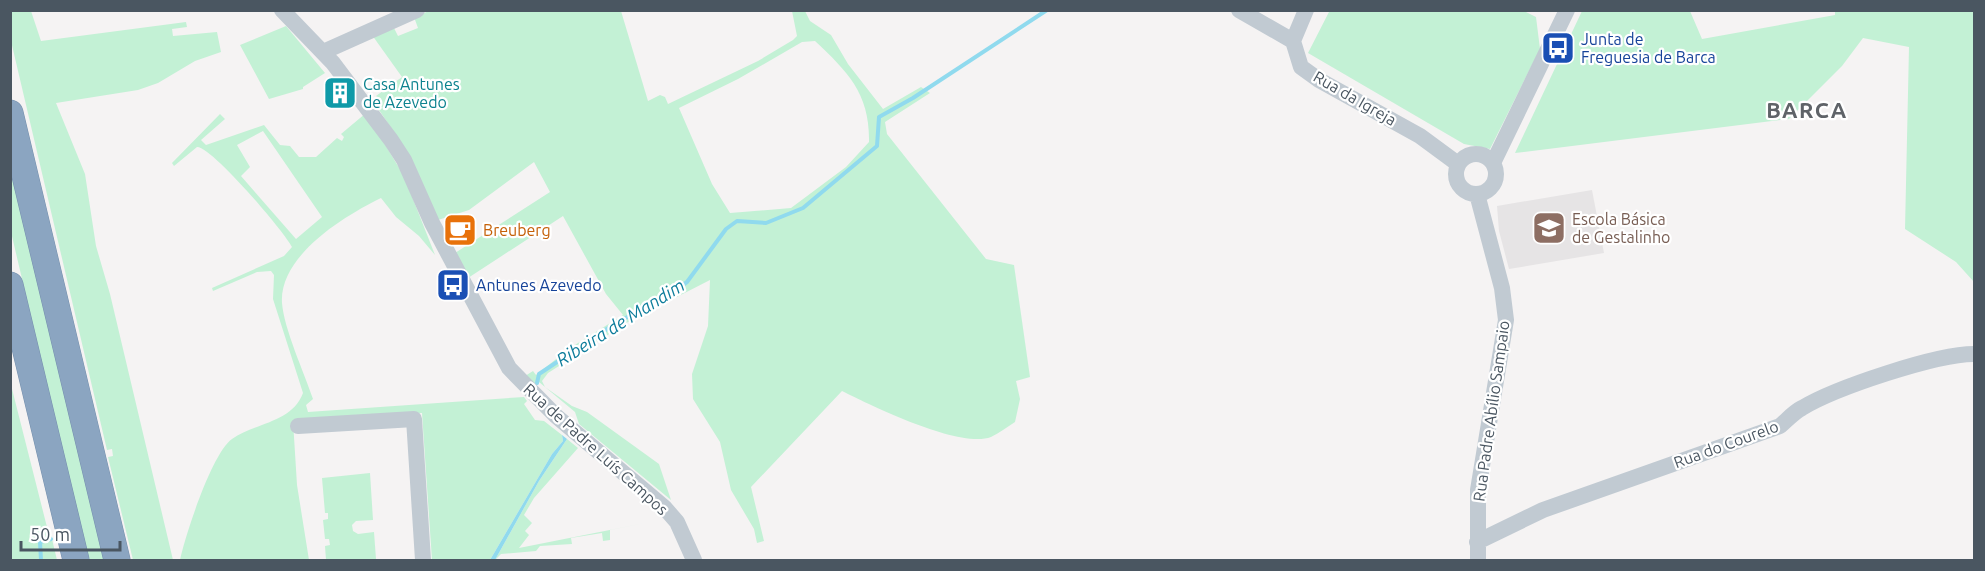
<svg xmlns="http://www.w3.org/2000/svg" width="1985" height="571" font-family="Ubuntu,sans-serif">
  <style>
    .education { fill: #e6e4e5 }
    .green { fill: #c3f1d5; fill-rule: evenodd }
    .water { fill: #90daee }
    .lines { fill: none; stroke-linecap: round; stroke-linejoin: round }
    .stream { stroke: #90daee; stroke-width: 4 }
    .highway-casing { stroke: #7690ad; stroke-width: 27 }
    .minor { stroke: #c1cad2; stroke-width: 16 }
    .highway { stroke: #8ba5c1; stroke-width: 26 }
    .labels { text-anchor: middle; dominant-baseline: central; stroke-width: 4.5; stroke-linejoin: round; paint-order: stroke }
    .transit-label { font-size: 16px; fill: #164399; stroke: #fff; text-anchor: start }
    .culture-label { font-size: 16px; fill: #0d838f; stroke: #fff; text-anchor: start }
    .street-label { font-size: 16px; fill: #4a5661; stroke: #fff }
    .education-label { font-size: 16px; fill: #785e54; stroke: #fff; text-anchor: start }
    .food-label { font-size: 16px; fill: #c56008; stroke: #fff; text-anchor: start }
    .water-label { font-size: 18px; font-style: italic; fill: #0c7c9b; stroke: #fff }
    .district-label { font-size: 22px; font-weight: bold; letter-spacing: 1.5px; fill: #5f6368; stroke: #fff }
  </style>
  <rect width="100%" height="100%" fill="#f5f3f3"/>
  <path class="education" d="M1592,190L1604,253L1509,269L1499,231L1497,206Z"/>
  <path class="green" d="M1330,10L1524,11L1536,17L1540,49L1490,149L1464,144L1308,53Z
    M10,11H31L41,41L186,22L187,27L172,29L173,36L217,32L221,52L195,61L158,83L138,90L56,103L85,174L96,246L110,294L173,560H133L108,457L113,456L112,449L107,450L11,41Z
    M429,11H621L648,101L660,95L665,97L668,104L758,61L793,40L797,36L792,11H805L810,21L831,35L848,64L883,109L921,87L930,93L885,122L887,134L986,259L1014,265L1030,377L1016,381L1020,399L1015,422C1007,427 999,433 991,437C960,449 872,406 842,391L751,487L764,541L757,543L754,529L731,490L720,442L693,399L692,374L708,326L710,280L628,322L548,373L542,381L545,387L572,406L587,412L659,464L671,500L579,424L575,412L539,382L535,384L525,376L533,371L536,375L570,348L623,315L606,294L563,216L468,278L455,253L550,192L534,162L469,210L438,220L402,144L379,110L382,103L376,96L402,77L372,35L393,26L398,36L418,28L414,17ZM815,41C848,72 870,94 869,142L846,167L791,208L730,213L712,184L679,108L738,79L802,42Z
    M1582,11H1690L1702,39L1835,15V11H1974V282L1956,262L1905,229L1909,47L1863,38L1842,66L1789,119L1515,153Z
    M286,26L325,73L303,87V89L269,99L240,45Z
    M366,113L404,176L435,255L419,236L396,217L381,198C344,216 279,256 282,303C284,329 304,372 313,399L306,405L308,412L524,397L527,401L524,404L535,420L544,421L562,435L563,441L552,454L490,560H432L422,413L293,421L297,485L309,560H180C185,536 212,453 232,439C254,423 292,423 303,393L273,299L274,275L271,271L257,272L213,291L212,288L284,256L292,247C283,230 211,146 197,147L174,166L172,163L220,114L225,119L201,140L206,145L264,125L280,145L290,146L299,157H316L337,138L342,141L344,137L341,134ZM263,131L322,217L296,239L241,176L250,167L237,145Z
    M10,166L104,560H89L78,517L11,232Z
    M10,381L49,535H51L57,560H11Z
    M567,439L578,448L534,498L524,515L532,523L525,531L529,535L519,548L650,522L610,530V540L603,541L602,533L571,538L572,544L540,546L536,551L501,554L495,560L539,481Z
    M370,473L373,520L356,521L352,525L353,531L358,534L374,532L376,559L326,560L325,546L330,545L329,539H325L323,520L328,519V513H325L322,478Z"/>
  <path class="water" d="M562,435L567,439L539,481L495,560H490L552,454L563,441Z"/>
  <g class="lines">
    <path class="stream" d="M537,383L539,374L616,323L666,297L687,282L726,229L737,221L766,223L803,208L877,146L879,117L913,98L1047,10
      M41,560L40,542L51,539"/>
    <g class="highway-casing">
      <path id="highway" d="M10,113L117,560
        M10,285L76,560"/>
    </g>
    <path class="minor" d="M282,10L333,63L391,140L404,160L432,223L509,368L556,416L664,507L677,522L694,560
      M1239,10L1293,41
      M1306,10L1293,41L1301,67L1319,80L1420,136L1458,164
      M323,52L417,10
      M1456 174a20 20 0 1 1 40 0a20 20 0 1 1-40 0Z
      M1493,163L1567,10
      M1477,194L1502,288L1506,320L1478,490V560
      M298,426L414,419L423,560
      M1477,542L1543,510L1780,426C1787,420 1794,412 1802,408C1835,388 1936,354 1974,354"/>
    <use href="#highway" class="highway"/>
  </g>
  <defs>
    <g id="bus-square" transform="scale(1.725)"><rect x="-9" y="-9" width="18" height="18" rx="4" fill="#1a4fb4" stroke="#fff"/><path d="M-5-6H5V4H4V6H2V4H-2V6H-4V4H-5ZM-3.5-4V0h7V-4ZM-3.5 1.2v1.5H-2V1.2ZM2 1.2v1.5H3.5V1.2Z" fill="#fff"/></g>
    <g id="building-square" transform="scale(1.725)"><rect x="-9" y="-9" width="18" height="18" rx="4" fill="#0f9aa8" stroke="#fff"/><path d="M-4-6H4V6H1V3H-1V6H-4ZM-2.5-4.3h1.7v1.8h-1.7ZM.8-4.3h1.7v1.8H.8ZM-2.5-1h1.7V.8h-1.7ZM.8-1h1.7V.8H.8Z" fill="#fff"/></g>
    <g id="school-square" transform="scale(1.725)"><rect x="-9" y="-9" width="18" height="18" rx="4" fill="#8d6e63" stroke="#fff"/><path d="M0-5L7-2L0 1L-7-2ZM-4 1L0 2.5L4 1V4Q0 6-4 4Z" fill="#fff"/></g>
    <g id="cafe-square" transform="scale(1.725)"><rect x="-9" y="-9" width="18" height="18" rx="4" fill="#e8710a" stroke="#fff"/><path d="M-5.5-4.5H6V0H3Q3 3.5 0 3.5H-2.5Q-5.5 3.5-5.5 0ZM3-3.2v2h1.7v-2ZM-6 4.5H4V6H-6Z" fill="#fff"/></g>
  </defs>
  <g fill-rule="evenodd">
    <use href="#bus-square" x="1558" y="48"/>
    <use href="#building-square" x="340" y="93"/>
    <use href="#school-square" x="1549" y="228"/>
    <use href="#cafe-square" x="460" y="230"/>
    <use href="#bus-square" x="453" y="285"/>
  </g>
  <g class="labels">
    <g class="transit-label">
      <text x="1581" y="39">Junta de<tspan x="1581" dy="18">Freguesia de Barca</tspan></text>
      <text x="476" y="285">Antunes Azevedo</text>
    </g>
    <g class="culture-label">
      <text x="363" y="84">Casa Antunes<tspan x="363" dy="18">de Azevedo</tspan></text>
    </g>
    <g class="street-label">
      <text transform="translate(1355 98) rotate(30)">Rua da Igreja</text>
      <text transform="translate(1491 411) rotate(-82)">Rua Padre Abílio Sampaio</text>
      <text transform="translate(1726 444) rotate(-20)">Rua do Courelo</text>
      <text transform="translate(596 449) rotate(42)">Rua de Padre Luís Campos</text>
    </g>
    <g class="education-label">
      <text x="1572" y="219">Escola Básica<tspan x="1572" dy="18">de Gestalinho</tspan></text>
    </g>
    <g class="food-label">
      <text x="483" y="230">Breuberg</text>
    </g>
    <g class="water-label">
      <text transform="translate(620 322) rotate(-32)">Ribeira de Mandim</text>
    </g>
    <g class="district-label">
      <text x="1807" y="109">BARCA</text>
    </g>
  </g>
  <rect width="1985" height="571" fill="none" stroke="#4a5661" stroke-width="24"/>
  <path d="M21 541v9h99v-9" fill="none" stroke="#4a5661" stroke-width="3"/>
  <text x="30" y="541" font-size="18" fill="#4a5661" stroke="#ffffff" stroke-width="4.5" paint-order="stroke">50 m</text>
</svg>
